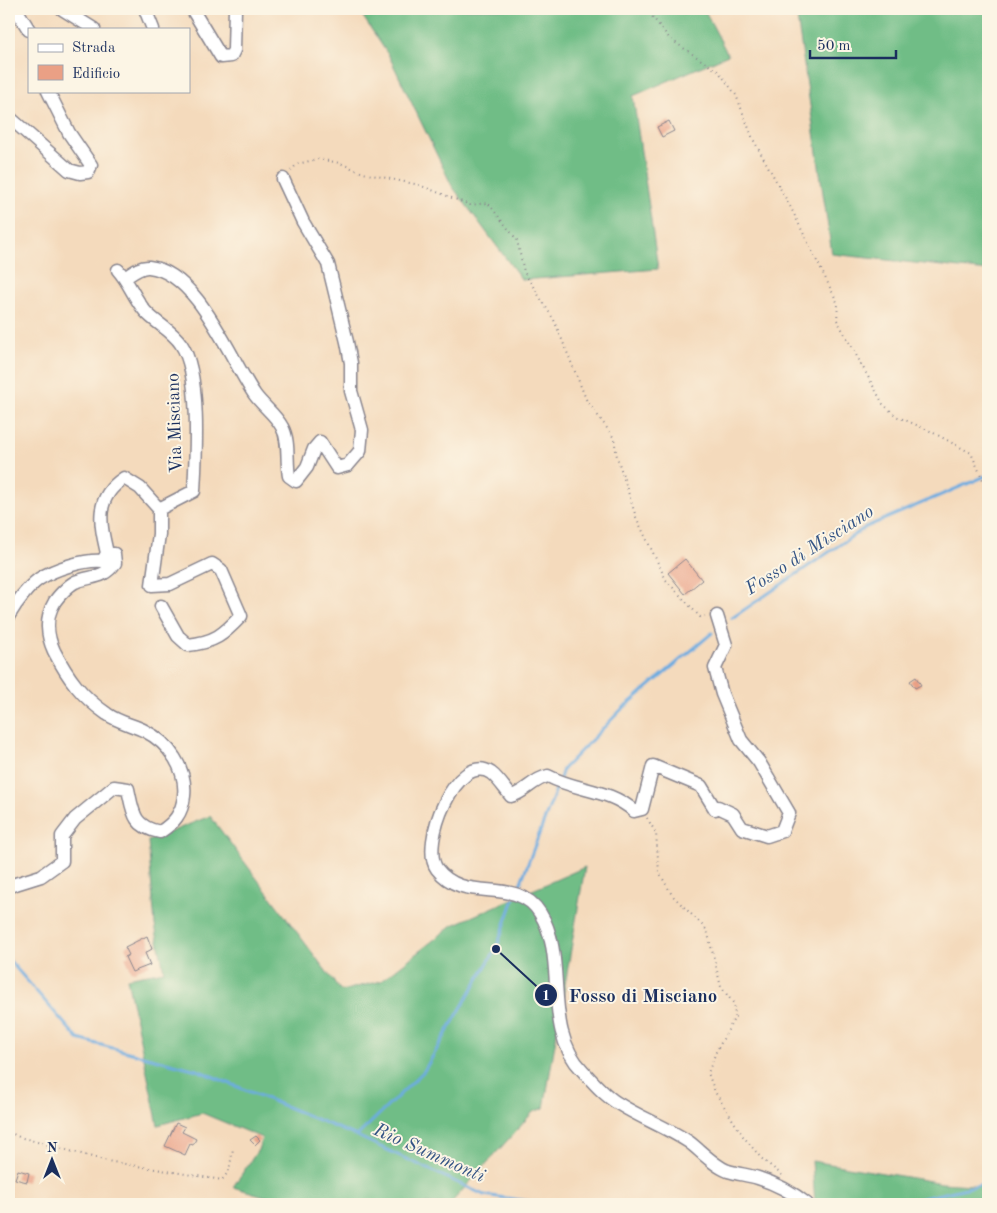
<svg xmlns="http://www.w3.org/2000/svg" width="997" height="1213" font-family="'Old Standard TT',serif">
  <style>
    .forest { fill: #70bd86; stroke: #467672 }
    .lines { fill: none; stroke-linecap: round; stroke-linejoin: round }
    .stream { stroke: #6dace0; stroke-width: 3 }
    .building { fill: #eaa085 }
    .minor-casing { stroke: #88848d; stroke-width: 15 }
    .path { stroke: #88848d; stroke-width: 2; stroke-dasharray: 1 4; stroke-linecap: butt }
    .minor { stroke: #fff; stroke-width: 12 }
    .labels { text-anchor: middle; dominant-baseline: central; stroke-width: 4; stroke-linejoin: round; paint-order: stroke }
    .street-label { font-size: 18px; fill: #1b2f5e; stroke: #fcf5e5 }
    .water-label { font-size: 19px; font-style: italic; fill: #345485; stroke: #fcf5e5 }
    .leader { fill: none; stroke: #1b2f5e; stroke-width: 2 }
    .callout-dot { fill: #1b2f5e; stroke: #fcf5e5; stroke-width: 2 }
    .mark-label { font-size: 15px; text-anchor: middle; font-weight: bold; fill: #fff }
    .callout-label { font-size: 19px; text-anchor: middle; font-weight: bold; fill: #1b2f5e; stroke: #fcf5e5; stroke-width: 4; stroke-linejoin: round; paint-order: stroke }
  </style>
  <rect width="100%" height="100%" fill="#fcf5e5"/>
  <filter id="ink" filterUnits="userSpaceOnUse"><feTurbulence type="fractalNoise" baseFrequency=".02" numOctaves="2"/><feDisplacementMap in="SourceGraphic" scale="10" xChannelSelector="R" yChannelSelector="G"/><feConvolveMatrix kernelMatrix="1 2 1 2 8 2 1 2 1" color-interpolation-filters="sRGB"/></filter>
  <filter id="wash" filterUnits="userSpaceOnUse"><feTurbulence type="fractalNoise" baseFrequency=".0096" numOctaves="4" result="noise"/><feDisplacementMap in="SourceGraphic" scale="20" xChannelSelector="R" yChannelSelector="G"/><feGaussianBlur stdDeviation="1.12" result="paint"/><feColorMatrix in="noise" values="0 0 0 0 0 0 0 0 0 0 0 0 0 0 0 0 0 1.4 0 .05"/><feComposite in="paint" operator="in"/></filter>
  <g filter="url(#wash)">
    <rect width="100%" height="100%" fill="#f4dabc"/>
    <path class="forest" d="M358,9H704L728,55L633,96L658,269L522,280L452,186L389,56Z
      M793,9H988V271L832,254L797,17Z
      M210,816L341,991L381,981L453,925L585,867L544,1108L533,1112L450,1204H292L233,1187L258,1150L262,1138L202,1113L158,1125L127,978L164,971L155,925L148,841Z
      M812,1161L942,1183L987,1186L988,1179V1204H815Z"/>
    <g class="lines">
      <path class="stream" d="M732,618L866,527L988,475
        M560,778L563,769L621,710L712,633
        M518,890L558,784
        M9,960L78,1039L197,1070L357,1136L424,1071L496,949L514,899
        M357,1136L484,1195L550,1204
        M897,1204L988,1183"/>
    </g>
    <g id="blocks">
      <path class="building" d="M669,121L674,131L662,137L657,127Z
        M685,559L702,580L685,594L668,573Z
        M916,677L921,685L915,688L910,681Z
        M147,936L152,949L145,953L150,965L132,972L125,957L129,955L125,947Z
        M176,1123L185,1127L182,1132L196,1139L193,1145L190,1144L185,1155L165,1146Z
        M256,1136L260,1140L255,1145L250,1140Z
        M18,1170L29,1173L27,1182L15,1179Z"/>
    </g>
  </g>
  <g filter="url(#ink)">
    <use href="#blocks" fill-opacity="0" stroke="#88848d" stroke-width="1"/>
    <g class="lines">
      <g class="minor-casing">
        <path id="minor" d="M16,9L29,30
          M62,9L94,29
          M145,9L153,29
          M192,9L221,57L231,56L234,50L235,9
          M9,117L69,170L80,173L88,172L91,165L69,133L48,91
          M125,278C131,274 140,266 149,267C198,272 230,359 255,395C263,406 276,415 282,427C290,441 286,461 289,476L296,481L307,467L314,449L320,442L337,468L348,465L360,451L362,430L351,391V363L347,342L328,264L303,222L283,179
          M159,509V534L152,585L170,584L212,564L221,570L241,616C223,635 215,642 188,645L178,636L161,606
          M9,615C16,603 28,587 39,579C54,569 85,559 103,561L107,553C100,523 94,498 124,478L140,488L159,509L194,491C196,455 201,373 181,344C172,330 155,323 145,311C134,298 129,282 118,270
          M717,616L726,645L715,668L722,694L741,740L759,762L789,813L782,831L767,836L742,828L733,814L718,807L715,809L701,786L653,766L642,809L634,811C610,789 576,791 548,776C533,779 525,793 511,796C505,789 498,778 491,773C457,750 419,845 437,869C465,906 516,874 540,913C569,959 541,1029 583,1071C593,1082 606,1097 619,1104C641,1118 666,1127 689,1142C701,1151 714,1166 728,1171C738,1174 748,1175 758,1178C777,1184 792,1192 807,1204
          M9,886L41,876L62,861V836L75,819L114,787L128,789C133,812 133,827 160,832C174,823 182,814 184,796C187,769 169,743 145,731C133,725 118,722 107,714C81,696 68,678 54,651C47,636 45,618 54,603C57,597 69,585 75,582C92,575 102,580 115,563L114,554L107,553"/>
      </g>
      <path class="path" d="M646,9L670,39L719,72L736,95L753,139L791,208L838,304L837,320L883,404L896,416L930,431L971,453L988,491
        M291,171L297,164L318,159L340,163L363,173L419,185L470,205L488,203L517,240L524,272L554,320L586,399L614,438L617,457L636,517L666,580L700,617L705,616
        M647,818L656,833L659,872L672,895L707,930L721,987L734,1004L735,1017L716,1052L708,1073L715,1092L743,1136L761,1158L782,1175
        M9,1132L19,1137L107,1161L222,1180L229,1171L233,1149"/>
      <use href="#minor" class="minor"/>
    </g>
  </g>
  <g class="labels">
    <g class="street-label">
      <text transform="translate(175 423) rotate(-92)">Via Misciano</text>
    </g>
    <g class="water-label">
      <text transform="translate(810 551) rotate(-33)">Fosso di Misciano</text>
      <text transform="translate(429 1154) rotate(24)">Rio Summonti</text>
    </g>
  </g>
  <path class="leader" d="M496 949L546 995"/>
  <g class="callout-dot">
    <circle cx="496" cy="949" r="5"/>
    <circle cx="546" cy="995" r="12"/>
  </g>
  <g class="mark-label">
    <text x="546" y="1000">1</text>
  </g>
  <g class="callout-label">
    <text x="643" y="1002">Fosso di Misciano</text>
  </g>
  <rect width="997" height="1213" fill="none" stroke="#fcf5e5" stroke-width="30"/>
  <rect x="28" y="28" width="162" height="65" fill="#fcf5e5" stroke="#a2a6af"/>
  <rect x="38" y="44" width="25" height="8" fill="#ffffff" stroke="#a2a6af"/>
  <text x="72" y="52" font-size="15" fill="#1b2f5e">Strada</text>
  <rect x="38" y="65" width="25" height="15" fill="#eaa085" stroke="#a2a6af"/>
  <text x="72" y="78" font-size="15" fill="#1b2f5e">Edificio</text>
  <g transform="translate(52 1160)" stroke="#fcf5e5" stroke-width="4" paint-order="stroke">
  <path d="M0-4L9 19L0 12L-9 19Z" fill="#1b2f5e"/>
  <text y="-8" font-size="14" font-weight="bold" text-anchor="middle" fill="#1b2f5e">N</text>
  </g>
  <path d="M810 50v8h86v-8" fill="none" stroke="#1b2f5e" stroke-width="2.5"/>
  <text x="817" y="50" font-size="15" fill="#1b2f5e" stroke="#fcf5e5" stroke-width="4" paint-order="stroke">50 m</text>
</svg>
